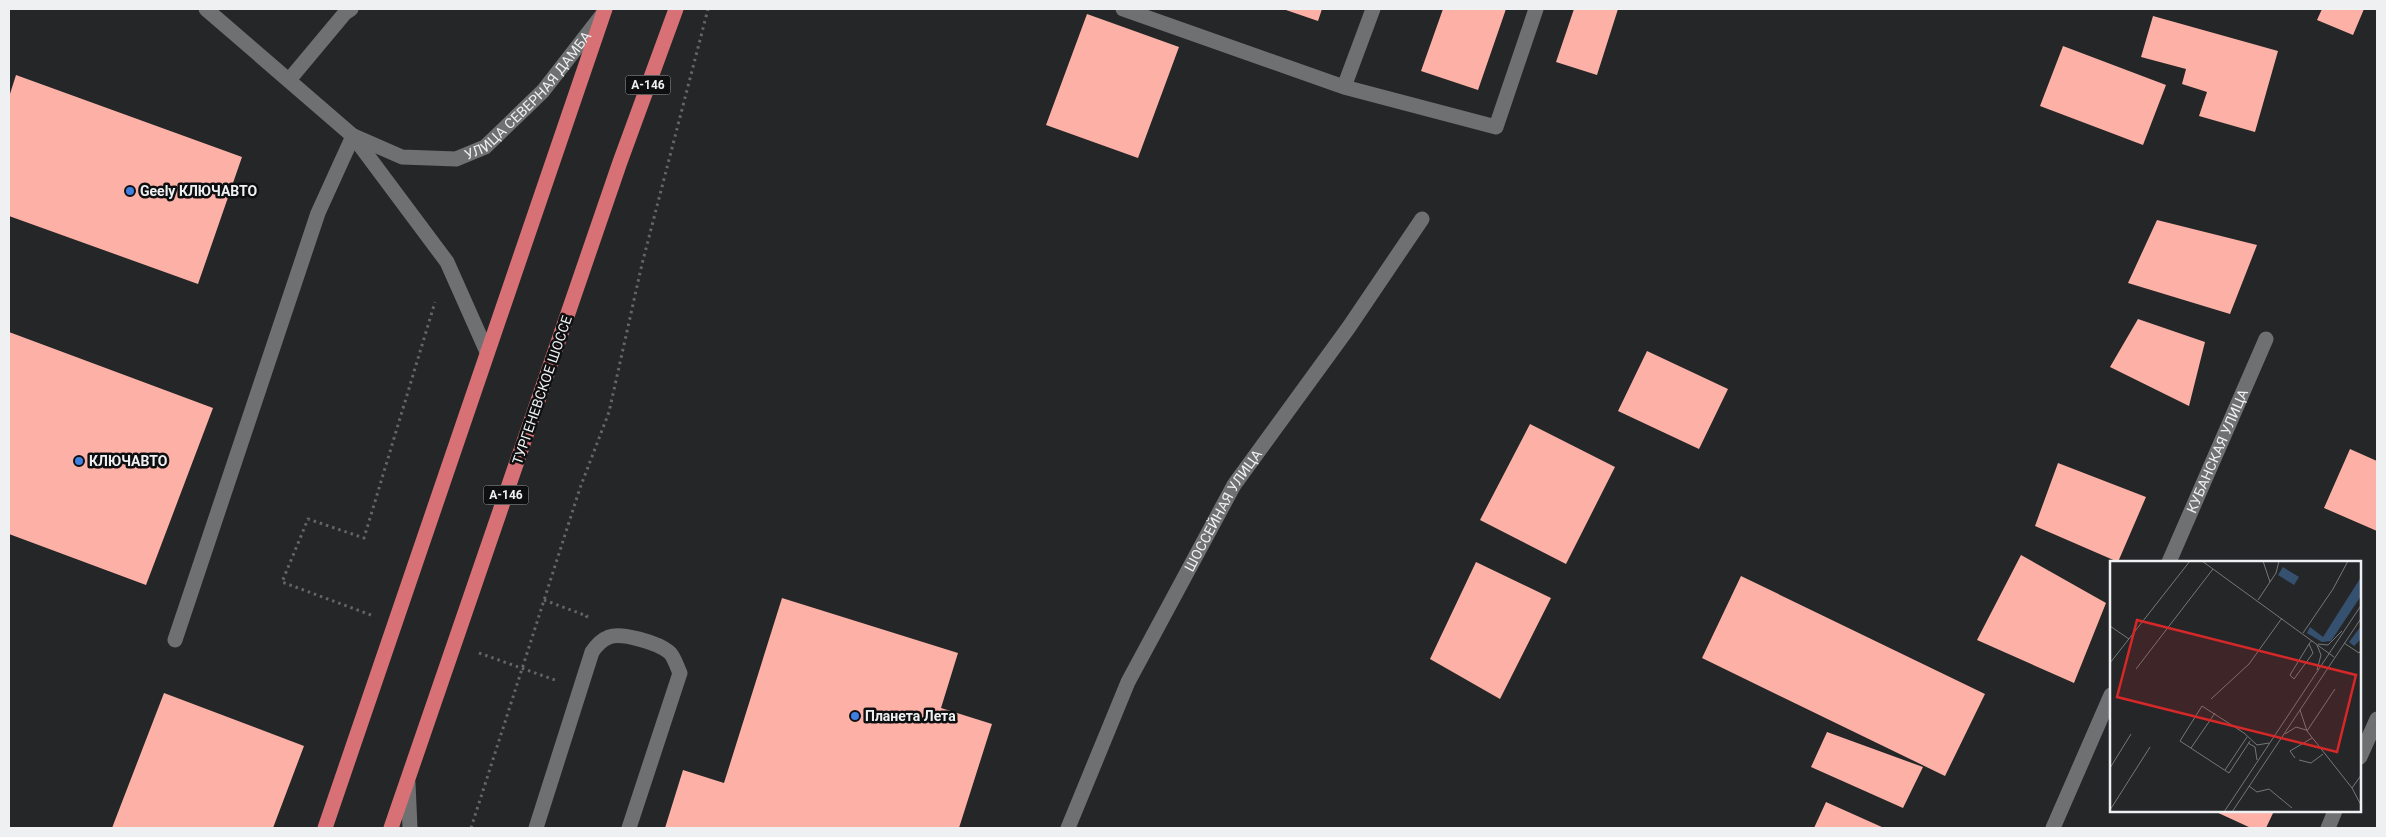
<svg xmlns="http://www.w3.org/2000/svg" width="2386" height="837" font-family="Roboto,sans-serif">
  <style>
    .building { fill: #fdb1a6 }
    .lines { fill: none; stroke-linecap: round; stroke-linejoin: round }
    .path { stroke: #636567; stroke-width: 3; stroke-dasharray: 2.5 4; stroke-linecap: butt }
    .service { stroke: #6e7072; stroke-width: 15 }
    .minor { stroke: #6e7072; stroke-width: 15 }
    .tertiary { stroke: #6e7072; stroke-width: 15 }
    .trunk { stroke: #d77175; stroke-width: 15 }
    .shop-dot { fill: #3f7fe0; stroke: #0e0f10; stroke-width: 2 }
    .labels { text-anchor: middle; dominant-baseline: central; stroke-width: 5; stroke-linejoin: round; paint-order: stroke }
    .shield { fill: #0e0f10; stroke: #abacae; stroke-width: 1 }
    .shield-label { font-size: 12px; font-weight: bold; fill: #eef0f1 }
    .street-label { font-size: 14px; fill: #eef0f1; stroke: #0e0f10 }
    .poi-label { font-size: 14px; font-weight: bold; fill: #eef0f1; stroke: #0e0f10; text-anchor: start }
    .inset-road { fill: none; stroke: #757778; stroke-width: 1 }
    .view { fill: #d62828; fill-opacity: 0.15; stroke: #d62828; stroke-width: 2.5 }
    .inset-edge { fill: none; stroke: #eef0f1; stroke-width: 2.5 }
  </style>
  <rect width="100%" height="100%" fill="#242628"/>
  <path class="building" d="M1283,9H1322L1318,21Z
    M1443,9H1506L1478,90L1421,71Z
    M1574,9H1618L1597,75L1556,62Z
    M2322,9H2364L2353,35L2317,20Z
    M1087,14L1179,47L1138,158L1046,125Z
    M2153,16L2278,51L2255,132L2199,116L2207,92L2182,84L2186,69L2141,57Z
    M2063,46L2166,85L2143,145L2040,106Z
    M16,75L242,157L198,284L9,216V97Z
    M2157,220L2257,245L2230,314L2128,283Z
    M2138,319L2205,342L2189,406L2110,367Z
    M9,332L213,408L146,585L9,534Z
    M1647,351L1728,389L1699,449L1618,411Z
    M1530,424L1615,467L1566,564L1480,520Z
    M2350,449L2377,461V531L2324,508Z
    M2058,463L2146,497L2118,562L2035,526Z
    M2021,555L2106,603L2074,683L1977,640Z
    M1476,562L1551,598L1500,699L1430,659Z
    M1741,576L1985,694L1945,776L1702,658Z
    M782,598L958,653L941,708L992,724L959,828H665L683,770L724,783Z
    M164,693L304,746L273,828H112Z
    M1827,732L1923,767L1903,808L1811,767Z
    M1826,802L1884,828H1814Z
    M2214,811H2274L2266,828H2251Z"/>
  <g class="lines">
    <path class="path" d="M544,600L587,616L585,619
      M371,615L282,582L308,519L364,538L435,302
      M479,653L555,680
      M471,828L580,488L609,412L642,264L708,9"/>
    <path class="service" d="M1123,9L1344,87L1496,127L1536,9
      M289,80L345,13L351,9
      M1344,87L1373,9
      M175,640L318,213L353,136
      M536,828L592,652C596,646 601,640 609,637C622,632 658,643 669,652C674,656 677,667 680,673L629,828"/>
    <g class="minor">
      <path id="s1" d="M2169,562L2266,339"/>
      <path d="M2360,757L2377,719"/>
      <path d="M408,783L410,828"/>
      <path id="s2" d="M1068,828L1128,682L1234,485L1349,327L1422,219"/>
      <path d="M2053,828L2111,695"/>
      <path d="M2328,828L2335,811"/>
    </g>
    <g class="tertiary">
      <path d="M206,9L353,136L447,262L487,352"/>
      <path id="s3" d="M354,136L402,157L456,159L485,147L543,91L602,15"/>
    </g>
    <path class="trunk" d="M325,828L605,9
      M391,828L620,162L676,9"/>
  </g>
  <g class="shop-dot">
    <circle cx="130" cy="191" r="5"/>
    <circle cx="79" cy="461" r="5"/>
    <circle cx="855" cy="716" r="5"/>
  </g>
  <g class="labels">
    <g class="shield">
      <rect x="625.5" y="75.5" width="45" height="19" rx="4"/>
      <rect x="483.5" y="485.5" width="45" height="19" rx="4"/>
    </g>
    <g class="shield-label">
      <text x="648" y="85">А-146</text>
      <text x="506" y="495">А-146</text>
    </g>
    <g class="street-label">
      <text stroke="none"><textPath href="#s3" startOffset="204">УЛИЦА СЕВЕРНАЯ ДАМБА</textPath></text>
      <text transform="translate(542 390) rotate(-71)">ТУРГЕНЕВСКОЕ ШОССЕ</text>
      <text stroke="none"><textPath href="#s1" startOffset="121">КУБАНСКАЯ УЛИЦА</textPath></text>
      <text stroke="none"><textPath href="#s2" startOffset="354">ШОССЕЙНАЯ УЛИЦА</textPath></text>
    </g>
    <g class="poi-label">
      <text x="140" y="191">Geely КЛЮЧАВТО</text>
      <text x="89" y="461">КЛЮЧАВТО</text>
      <text x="865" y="716">Планета Лета</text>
    </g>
  </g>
  <g transform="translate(2110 561)">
    <rect width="251" height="251" fill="#242628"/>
    <path d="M173,6L189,16L184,24L168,14ZM251,16V35L221,80L212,81L197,72L200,66L213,76ZM251,65V78L244,85L239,81Z" fill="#36506f"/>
    <path class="inset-road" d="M92,0L224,96M153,0L160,21M148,39L166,12L169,0M0,65L19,78M193,72L223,28L238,0M234,82L249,92L252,88M199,83L203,92L184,118L180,114L199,83L202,79M208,83L218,84L232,70M207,84L211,94L207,109M0,102L80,0M26,108L103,8M101,138L139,103L172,57M190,149L197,170L242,227L252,246M197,170L225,128M175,173L186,166L196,169M140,180L119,212L70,180L92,145L134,172L147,184L159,182M138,182L145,186L147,199M81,187L105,152M185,197L180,190L202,177M189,199L201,202L213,193M0,207L21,173M115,209L137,176M139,225L147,231L159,228L182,247M242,227L252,213M0,249L40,186M114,251L252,43M122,251L252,56"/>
    <path class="view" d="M27,59L246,114L227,191L7,136Z"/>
    <rect width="251" height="251" class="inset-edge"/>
  </g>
  <rect width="2386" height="837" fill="none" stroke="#eef0f1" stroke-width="20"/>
</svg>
